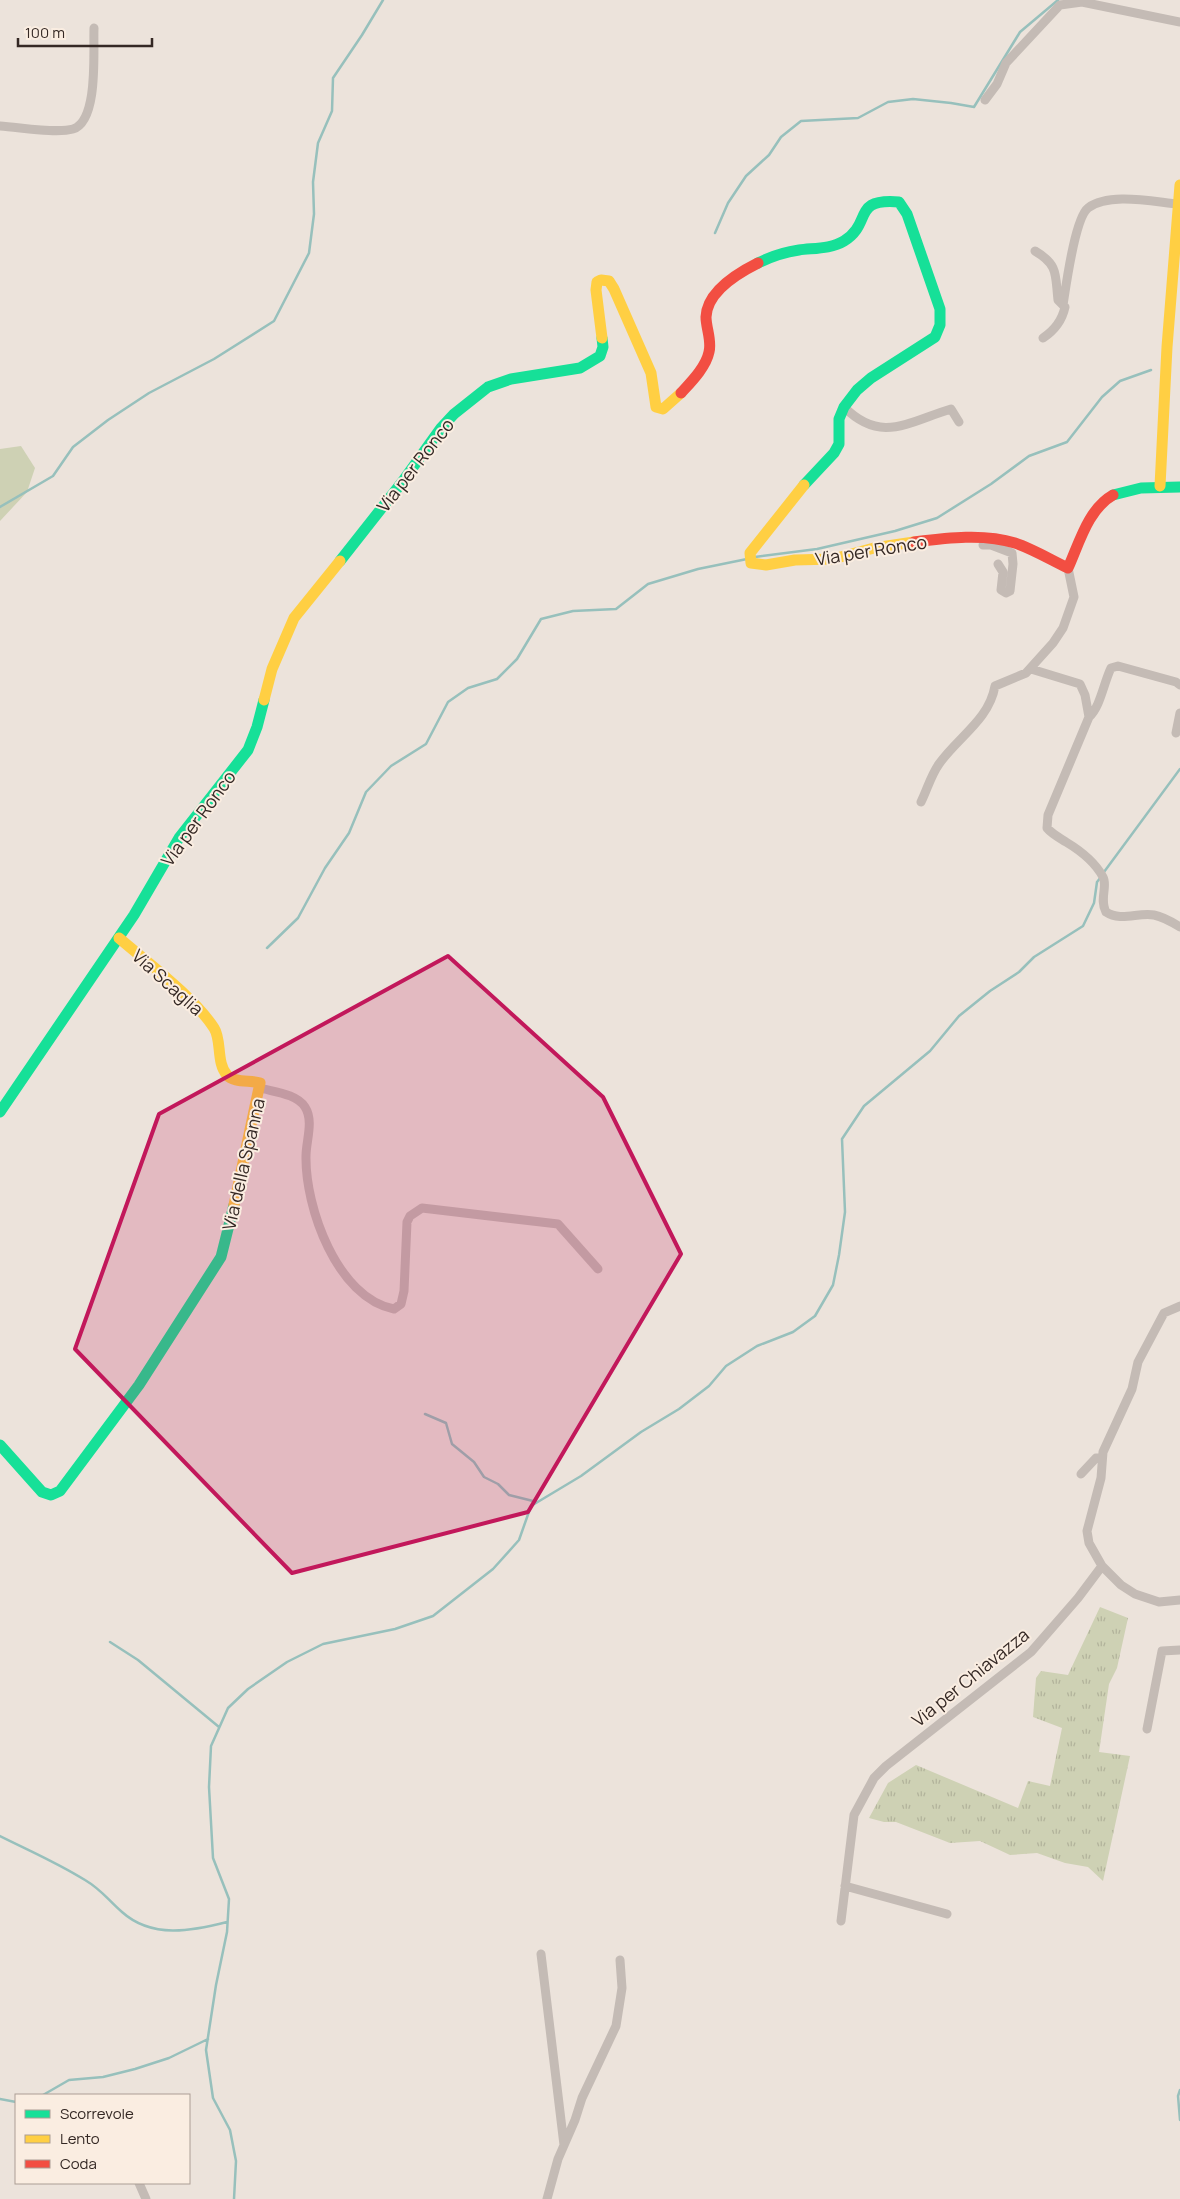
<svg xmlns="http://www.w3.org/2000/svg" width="1180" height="2199" font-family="Manrope,sans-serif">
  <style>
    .grass { fill: url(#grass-tufts) }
    .park { fill: #ced1b4 }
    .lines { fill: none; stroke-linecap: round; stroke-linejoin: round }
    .stream { stroke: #97c0bc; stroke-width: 2.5 }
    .street { stroke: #c4bbb5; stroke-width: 9 }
    .fast { stroke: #16e098; stroke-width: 11 }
    .slow { stroke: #ffcf43; stroke-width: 11 }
    .jam { stroke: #f24e42; stroke-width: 11 }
    .marked { fill: #c2185b; fill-opacity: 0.2; stroke: #c2185b; stroke-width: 4; stroke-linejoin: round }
    .labels { text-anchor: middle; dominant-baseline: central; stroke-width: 4; stroke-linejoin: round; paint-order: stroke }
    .street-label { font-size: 18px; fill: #342824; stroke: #faede1 }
  </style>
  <defs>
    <pattern id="grass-tufts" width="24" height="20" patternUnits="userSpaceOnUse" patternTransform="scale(1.25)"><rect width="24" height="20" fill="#ced1b4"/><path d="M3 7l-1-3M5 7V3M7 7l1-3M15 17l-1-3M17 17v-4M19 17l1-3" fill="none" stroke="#b2b39b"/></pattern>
  </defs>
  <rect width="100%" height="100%" fill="#ece3db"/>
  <path class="grass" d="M1100,1607L1128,1618L1117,1668L1109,1684L1099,1752L1130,1756L1103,1881L1088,1867L1065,1863L1037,1853L1010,1855L980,1841L950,1843L896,1822H884L869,1818L888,1783L916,1765L1018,1808L1028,1781L1050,1786L1062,1728L1033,1717L1036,1678L1041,1671L1068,1675Z"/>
  <path class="park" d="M21,446L35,468L27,492L0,521V449Z"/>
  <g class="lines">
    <path class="stream" d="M715,233L728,203L746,176L769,155L781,137L801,121L858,118L888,102L913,99L951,103L974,107L1020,32L1058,0
      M0,507L53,476L73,447L108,420L149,393L214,359L274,321L309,253L314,214L313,182L318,143L332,111L333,78L362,35L383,0
      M755,557L817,549L895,531L937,518L991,484L1029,456L1067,442L1102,397L1120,381L1151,370
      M1104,872L1180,769
      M267,948L298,918L325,868L349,833L366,792L391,766L426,744L448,702L468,688L497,679L517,659L541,619L573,611L616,609L648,584L698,569L747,559
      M425,1414L446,1423L452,1444L474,1462L484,1477L498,1484L509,1495L537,1502
      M110,1642L138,1660L219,1727
      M0,1836C28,1850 58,1863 85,1880C102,1890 108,1900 122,1912C152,1939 192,1931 227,1922
      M1180,2090L1178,2096L1180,2120
      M43,2095L69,2080L103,2077L135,2069L169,2058L208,2039
      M0,2099L16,2102
      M234,2199L236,2161L230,2130L213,2098L206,2050L216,1985L227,1932L229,1899L213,1858L209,1787L211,1746L228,1708L248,1689L287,1662L323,1644L395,1629L433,1616L493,1569L519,1540L531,1506L581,1476L641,1432L679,1409L709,1386L726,1366L757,1346L793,1332L815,1316L833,1285L839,1255L845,1212L842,1139L864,1106L930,1051L959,1016L990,991L1019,972L1034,957L1083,926L1094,903L1097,882L1101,877"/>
    <path class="street" d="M985,100L997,84L1006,63L1060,5L1082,2L1180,22
      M0,126C19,127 56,134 73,129C99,121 93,50 94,28
      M1035,251C1059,265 1055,275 1058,300L1063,305
      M1043,338C1055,330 1062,321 1065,307L1063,305C1066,286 1075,218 1088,208C1109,192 1154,202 1179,204
      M844,407C881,444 908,422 951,409L959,422
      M983,545H991L1012,553L1013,564L1010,591L1006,593L1001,590L1003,572L998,564
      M1031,669L1080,684L1085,695L1089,717L1048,815L1047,828C1052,834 1060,838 1066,842C1081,851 1095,862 1103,877C1108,886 1099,899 1106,912C1121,922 1138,912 1154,915C1164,917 1172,922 1180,927
      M1089,717C1100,708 1104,682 1111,668L1118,666L1176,682L1180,685
      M1176,733L1180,713
      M921,802C927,790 931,775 939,764C958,737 989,720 995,686L1026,673L1053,643L1063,628L1074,597L1068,568
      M260,1088C275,1092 297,1094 305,1107C314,1121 306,1141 306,1156C305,1207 337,1298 394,1309L401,1304L404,1291L407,1222L410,1216L422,1208L558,1224L598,1269
      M1180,1306L1164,1313L1138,1362L1132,1389L1103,1452L1101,1478L1087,1531L1089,1543L1102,1566L1121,1585L1135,1594L1159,1602L1180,1600
      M1081,1474L1096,1458H1102
      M1147,1729L1162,1651L1180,1650
      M845,1886L947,1914
      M841,1921L854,1815L874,1778L886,1766L1031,1652L1078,1598L1102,1566
      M541,1954L564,2145
      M139,2183L146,2199
      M547,2199L558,2159L575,2120L582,2098L616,2026L622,1988L620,1960"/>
    <path class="fast" d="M758,263C770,257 785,252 799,250C813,248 831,249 844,241C873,223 851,198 899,202L907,214L940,309V325L935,337L871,378L857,390L844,407L839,419V444L834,453L804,485
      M1113,495L1141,488L1180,487
      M340,561L403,481L441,428L454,414L488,387L511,379L580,368L600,356L603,347L602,338
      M0,1112L134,915L179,838L248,750L257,727L264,700
      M0,1445L42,1492L51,1495L60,1491L139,1385L221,1257L234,1205"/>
    <path class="slow" d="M602,338L596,290L597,282L601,280L609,281L614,289L651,373L656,407L663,409L681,393
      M804,485L750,553L751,563L766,565L795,560L833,559L874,548L914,542
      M1160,486L1167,347L1180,185
      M264,700L272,669L294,618L340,561
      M119,938C148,963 194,997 214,1028C222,1040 216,1063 227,1075C233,1083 251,1080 260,1083L234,1205"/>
    <path class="jam" d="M681,393C691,382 706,367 709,352C712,341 706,328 706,317C707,291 738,273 758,263
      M914,542C946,538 984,533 1015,543C1033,549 1051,560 1068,568C1079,544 1088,509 1113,495"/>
  </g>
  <path class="marked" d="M448,956L603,1097L681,1254L528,1512L292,1573L75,1349L159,1114Z"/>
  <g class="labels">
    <g class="street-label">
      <text transform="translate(415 465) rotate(-52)">Via per Ronco</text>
      <text transform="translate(871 550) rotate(-9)">Via per Ronco</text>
      <text transform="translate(198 818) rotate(-54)">Via per Ronco</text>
      <text transform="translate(168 982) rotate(42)">Via Scaglia</text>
      <text transform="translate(243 1164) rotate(-77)">Via della Spanna</text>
      <text transform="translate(970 1677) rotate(-39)">Via per Chiavazza</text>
    </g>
  </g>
  <rect x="15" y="2094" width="175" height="90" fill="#faede1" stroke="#ab9e95"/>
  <rect x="25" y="2110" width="25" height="8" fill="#16e098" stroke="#ab9e95"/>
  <text x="60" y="2119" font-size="15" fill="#342824">Scorrevole</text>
  <rect x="25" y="2135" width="25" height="8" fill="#ffcf43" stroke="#ab9e95"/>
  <text x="60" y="2144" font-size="15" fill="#342824">Lento</text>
  <rect x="25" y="2160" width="25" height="8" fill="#f24e42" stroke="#ab9e95"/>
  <text x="60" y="2169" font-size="15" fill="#342824">Coda</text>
  <path d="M18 38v8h134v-8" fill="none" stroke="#342824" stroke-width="2.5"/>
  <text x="25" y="38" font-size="15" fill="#342824" stroke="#faede1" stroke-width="4" paint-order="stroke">100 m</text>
</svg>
